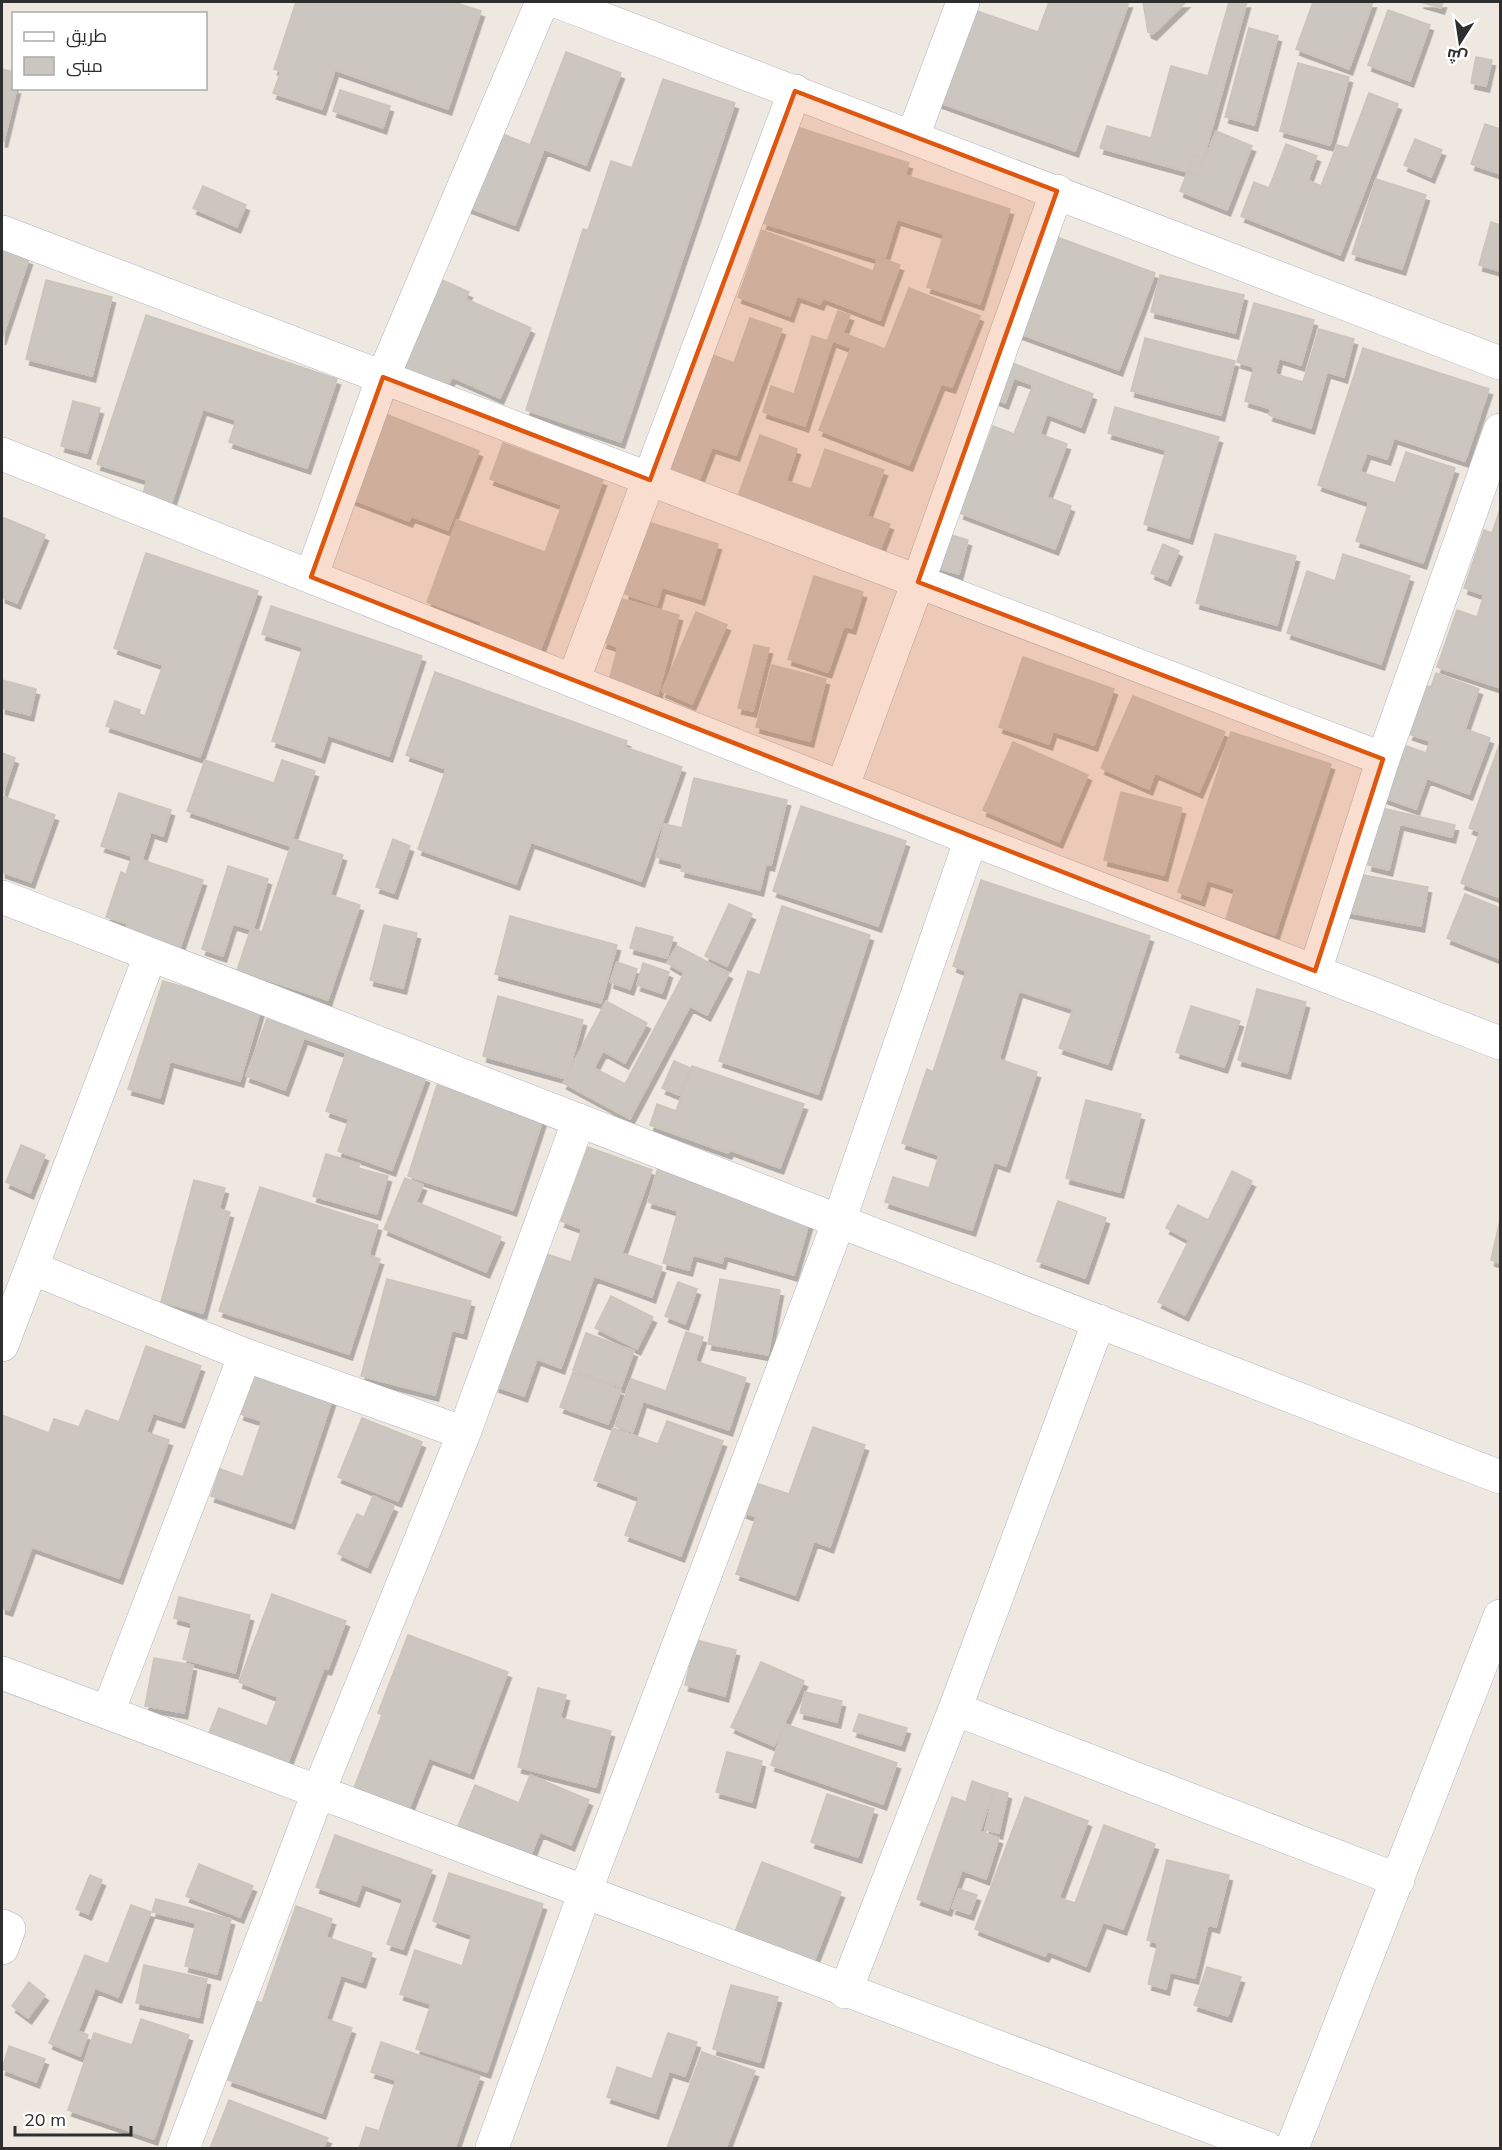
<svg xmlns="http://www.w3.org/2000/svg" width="1502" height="2150" font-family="Mulish,Cairo,sans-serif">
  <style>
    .building { fill: #cbc6bf; stroke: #cbc4ba; stroke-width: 1.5; filter: url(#shadow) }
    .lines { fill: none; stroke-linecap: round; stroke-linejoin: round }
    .street-casing { stroke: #b1b4be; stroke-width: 34 }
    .street { stroke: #fff; stroke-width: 33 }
    .marked { fill: #df570e; fill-opacity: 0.2; stroke: #df570e; stroke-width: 4.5; stroke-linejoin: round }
  </style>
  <defs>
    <filter id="shadow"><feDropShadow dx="3.5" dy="6" stdDeviation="0" flood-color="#0004"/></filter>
  </defs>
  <rect width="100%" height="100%" fill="#efe8e1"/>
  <path class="building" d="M296,2H453L481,11L448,109L335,70L322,109L273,93L281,71L274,69Z
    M1049,2H1129L1075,151L938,102L971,9L1038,32Z
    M1143,2H1186L1153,34L1148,32Z
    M1229,2H1247L1199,175L1100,148L1107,126L1151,138L1171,66L1208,76Z
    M1313,2H1373L1349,69L1296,49Z
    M1420,2H1443L1441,8Z
    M1388,10L1430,25L1410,81L1368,65Z
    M1249,28L1278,36L1254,125L1225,117Z
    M566,52L621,73L586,165L544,149L515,225L457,203L486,127L530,145Z
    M1476,57L1492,60L1486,86L1471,83Z
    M1298,63L1349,77L1330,145L1280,131Z
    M2,69L14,72V88H17L4,141H2Z
    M663,79L735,103L621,442L526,410L583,229L588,230L611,161L632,168Z
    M340,90L390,106L383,128L333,111Z
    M1369,93L1398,104L1340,255L1241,216L1254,182L1269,188L1286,144L1317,156L1308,180L1321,186L1337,145L1348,148Z
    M1485,124L1500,129V174L1471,164Z
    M794,126L909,163L905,175L1010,209L980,304L927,287L944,234L897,219L884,261L763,223Z
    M1216,131L1252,146L1227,210L1180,191L1194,155L1205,159Z
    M1415,139L1442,150L1431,177L1404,165Z
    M1376,179L1426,195L1402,269L1352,254Z
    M203,186L246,205L237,227L193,208Z
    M1491,222L1500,225V271L1479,265Z
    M762,230L873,271L878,257L900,265L880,320L823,298L820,304L797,296L790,316L738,297Z
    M1054,236L1155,273L1119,370L1018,333Z
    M2,249L29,259L2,339Z
    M424,272L469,292L466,299L531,328L500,398L452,377L446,390L384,362Z
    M1160,275L1244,295L1235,333L1151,312Z
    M46,280L112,297L92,376L26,359Z
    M909,288L980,316L952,387L941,384L909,465L819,430L851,348L828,339L838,311L850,315L843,333L885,349Z
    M1254,303L1314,320L1301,365L1279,358L1275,374L1303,382L1319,329L1354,339L1344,377L1327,372L1311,428L1269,415L1271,409L1245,401L1254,367L1237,362Z
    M146,315L337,379L307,468L229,442L236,420L203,409L169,510L141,500L147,480L97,464Z
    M750,318L782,329L736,455L712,447L695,491L656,476L702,351L734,363Z
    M812,336L832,342L805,426L763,412L771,386L794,394Z
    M1145,338L1235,361L1221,415L1131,391Z
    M1363,348L1489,389L1465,461L1394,438L1387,459L1367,453L1360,472L1395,483L1406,452L1455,468L1423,563L1356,541L1369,502L1318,485Z
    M1002,359L1093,394L1081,427L1047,414L1040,434L1067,444L1047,497L1071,506L1055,549L960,513L993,426L1014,434L1033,385L1014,378L1005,403L988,396Z
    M73,401L100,408L87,453L61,446Z
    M1115,407L1219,437L1189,538L1144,524L1166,450L1108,433Z
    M373,409L479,451L448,530L411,516L409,521L339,494Z
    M760,435L797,449L786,481L811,489L825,449L884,470L867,516L890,524L880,550L737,499Z
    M503,443L603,480L540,651L479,629L482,622L427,602L457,520L545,552L562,505L490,479Z
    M1500,509V688L1437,667L1457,610L1477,617L1484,595L1464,588L1484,530L1492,533Z
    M2,517L45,535L17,603L2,597Z
    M648,522L718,544L701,599L662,587L657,605L625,594Z
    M938,531L968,540L959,574L929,566Z
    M1215,534L1296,556L1277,625L1196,603Z
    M1163,544L1179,551L1167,580L1151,573Z
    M146,553L258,591L200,757L106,726L115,701L140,710L139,714L145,716L163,665L114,648Z
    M1343,554L1410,576L1381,664L1287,633L1307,571L1335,581Z
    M814,576L863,592L852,628L844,626L828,672L788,659Z
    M615,597L679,615L658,694L609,681L618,647L603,642Z
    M271,606L422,656L389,756L328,735L321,757L272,741L303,647L262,634Z
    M696,612L727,625L692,704L662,691Z
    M754,645L769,648L753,711L738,708Z
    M1023,657L1114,689L1094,745L1053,731L1049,744L999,727Z
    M772,665L826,679L810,741L756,727Z
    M435,672L627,741L625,747L682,767L641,881L531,842L516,884L418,849L446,769L406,755Z
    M1436,673L1479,689L1465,729L1490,738L1469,794L1427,778L1416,809L1382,797L1401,744L1426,753L1430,741L1409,734L1427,686L1431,687Z
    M2,680L36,689L30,715L2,708Z
    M1133,696L1225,732L1199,792L1155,773L1149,789L1101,768Z
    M1231,732L1331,764L1275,935L1226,919L1235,889L1207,880L1201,900L1178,892Z
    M1013,742L1088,775L1059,842L983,810Z
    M1500,743V898L1461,883L1480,832L1469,828Z
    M2,753L15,758L2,796Z
    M205,760L274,783L282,760L315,771L290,846L187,811Z
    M694,778L787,800L771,865L766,864L760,890L681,871L683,864L656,857L664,824L682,828Z
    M1121,792L1182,808L1164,875L1104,860Z
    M119,793L171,810L163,836L151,832L142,860L203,880L180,948L126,930L128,924L106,917L121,872L126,874L132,856L101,846Z
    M2,796L55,815L31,882L2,872Z
    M801,806L906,841L878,926L773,891Z
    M1382,808L1455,825L1452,837L1400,824L1389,870L1368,865Z
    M293,839L343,855L330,895L360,905L328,1000L237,970L251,928L262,932Z
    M393,839L410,846L394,893L376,887Z
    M228,866L268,879L253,930L233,924L223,956L202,949Z
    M1353,873L1428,887L1421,926L1346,912Z
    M981,880L1150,936L1108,1064L1059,1048L1073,1009L1019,991L999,1059L1037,1072L1006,1166L994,1162L972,1230L885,1202L893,1177L929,1188L939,1155L902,1143L927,1069L933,1072L966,971L953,966Z
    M1465,894L1500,908V959L1447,938Z
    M729,904L752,914L727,966L705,956Z
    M782,906L870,935L818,1094L719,1061L748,971L760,975Z
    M510,916L617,945L601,1003L495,974Z
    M384,925L417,933L403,988L370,980Z
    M636,927L673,937L667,958L630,948Z
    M677,946L729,973L707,1015L690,1006L630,1119L563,1083L606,1001L647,1023L625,1063L603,1051L594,1068L625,1084L684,973L667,963Z
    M617,962L637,969L630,989L610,982Z
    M643,963L669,972L662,993L637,985Z
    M163,981L261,1009L240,1081L170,1061L160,1098L128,1089Z
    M1257,989L1306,1002L1287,1073L1238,1060Z
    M498,996L583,1020L567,1079L483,1056Z
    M1191,1006L1240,1021L1224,1067L1176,1052Z
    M267,1019L426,1077L392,1170L338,1151L349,1119L326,1111L346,1053L304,1038L285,1090L246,1076Z
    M674,1061L690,1068L679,1095L662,1088Z
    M692,1066L804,1104L780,1168L730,1150L728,1153L650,1125L657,1104L676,1111Z
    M437,1085L543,1119L513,1210L408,1176Z
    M1086,1100L1141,1114L1120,1192L1066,1178Z
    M21,1145L45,1155L30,1193L6,1182Z
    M588,1147L652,1170L622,1253L662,1267L652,1297L594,1276L561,1368L537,1359L524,1396L495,1386L543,1253L571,1262L582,1229L561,1221Z
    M326,1154L360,1164L358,1168L388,1176L377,1214L313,1196Z
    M658,1168L812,1213L794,1275L724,1255L722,1263L693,1255L689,1270L663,1263L678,1211L648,1202Z
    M1232,1171L1252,1181L1185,1315L1158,1302L1189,1240L1166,1228L1178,1205L1208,1220Z
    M405,1178L423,1185L416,1202L501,1237L486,1272L384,1229Z
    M194,1180L225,1188L219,1209L230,1212L203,1313L161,1302Z
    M260,1187L378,1225L369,1255L380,1259L349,1354L219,1311Z
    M1058,1201L1106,1218L1085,1278L1037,1261Z
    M1500,1220V1263L1491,1260Z
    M387,1279L471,1301L463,1333L452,1330L435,1395L361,1376Z
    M720,1279L780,1290L768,1355L708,1344Z
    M678,1282L697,1289L685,1324L665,1316Z
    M611,1296L653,1317L637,1349L595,1328Z
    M686,1332L703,1337L695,1361L746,1378L729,1430L643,1401L633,1432L615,1426L631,1379L666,1391Z
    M586,1333L634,1351L621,1387L573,1370Z
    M146,1346L201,1366L181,1422L153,1413L146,1432L169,1440L119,1578L32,1547L9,1610L2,1608V1415L49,1433L54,1419L79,1427L86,1410L119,1422Z
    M573,1372L621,1390L608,1424L560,1407Z
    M253,1373L332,1400L291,1523L211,1496L220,1469L243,1477L262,1421L240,1414Z
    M362,1418L422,1442L398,1501L338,1477Z
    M667,1421L723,1441L681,1556L625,1535L639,1497L594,1480L613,1428L658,1444Z
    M813,1427L865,1445L830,1547L814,1541L795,1595L736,1574L756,1517L743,1512L753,1482L789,1494Z
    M373,1496L394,1506L367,1567L338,1554L357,1514L364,1517Z
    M272,1594L346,1621L328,1669L324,1668L285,1770L206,1740L219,1708L267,1726L278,1697L239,1682Z
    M179,1597L250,1615L235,1673L183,1659L192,1623L174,1618Z
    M408,1635L508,1672L470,1773L429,1758L407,1814L352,1793L382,1715L378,1713Z
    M696,1640L736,1650L725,1696L685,1685Z
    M154,1658L193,1665L184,1713L145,1706Z
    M761,1662L804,1681L774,1746L731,1727Z
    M538,1688L566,1695L560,1718L611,1731L596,1787L518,1767Z
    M805,1692L842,1701L837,1722L800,1713Z
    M859,1714L907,1728L901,1745L853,1731Z
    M785,1724L897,1763L883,1804L771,1765Z
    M727,1752L762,1761L752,1802L716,1792Z
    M530,1775L589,1800L571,1845L540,1832L531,1855L458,1826L475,1785L519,1803Z
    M972,1781L994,1789L980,1831L999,1838L986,1879L962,1870L948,1910L917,1899L952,1797L966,1802Z
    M995,1789L1008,1793L999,1833L985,1830Z
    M827,1794L874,1809L858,1857L811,1842Z
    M1025,1797L1088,1821L1059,1898L1075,1903L1104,1825L1155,1844L1123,1929L1103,1922L1086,1966L1048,1951L1045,1956L975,1929Z
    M335,1835L432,1870L403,1949L387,1944L403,1899L362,1884L356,1901L316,1887Z
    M1167,1860L1229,1875L1216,1927L1208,1925L1195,1978L1170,1972L1166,1989L1148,1984L1158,1943L1147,1940Z
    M762,1862L841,1892L810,1972L731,1942Z
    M199,1864L253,1886L240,1917L186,1896Z
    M449,1873L543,1904L487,2072L416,2049L431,2004L400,1994L415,1950L462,1966L472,1935L433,1921Z
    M90,1875L102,1880L88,1914L76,1909Z
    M959,1889L977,1895L970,1914L952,1908Z
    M156,1899L231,1919L217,1974L185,1966L196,1923L152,1912Z
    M131,1905L151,1912L118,1997L95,1988L78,2031L88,2035L80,2056L49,2043L85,1955L108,1964Z
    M296,1906L332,1919L326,1937L372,1953L362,1982L341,1975L326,2019L352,2028L322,2113L228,2080L256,2001L262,2003Z
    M144,1965L207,1979L199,2017L136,2003Z
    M1207,1967L1241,1977L1228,2016L1194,2005Z
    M29,1982L45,1995L28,2018L12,2006Z
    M731,1985L778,1997L760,2062L713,2049Z
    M141,2019L189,2035L154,2139L68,2110L94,2033L132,2045Z
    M668,2033L697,2042L685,2076L669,2071L655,2113L607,2097L617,2067L652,2079Z
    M381,2042L480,2076L455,2148H359L366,2127L379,2131L396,2080L371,2072Z
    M9,2046L45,2059L36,2082L2,2069Z
    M702,2052L755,2071L726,2148H682L675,2146L674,2148H667Z
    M229,2100L328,2138L323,2148H210Z"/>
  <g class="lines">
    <g class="street-casing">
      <path id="street" d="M559,2L1500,363
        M913,136L963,2
        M2,232L1383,759
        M2,454L971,839L1500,1043
        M311,577L383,377L542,2
        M573,681L795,91
        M842,788L918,582L1057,191
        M2,897L1500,1477
        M1315,971L1383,759L1500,430
        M32,1268L245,1355L464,1433
        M2,1345L150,956
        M2,1673L1267,2148
        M955,1709L1398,1880
        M108,1712L245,1355
        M2,1926L9,1929L2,1948
        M845,1992L955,1709L1099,1321
        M183,2148L318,1793L464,1433L579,1120
        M492,2148L585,1892L839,1221L971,839
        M1292,2148L1500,1616"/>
    </g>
    <use href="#street" class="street"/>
  </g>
  <path class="marked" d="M795,91L1057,191L918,582L1383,759L1315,971L311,577L383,377L650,480Z"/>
  <rect width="1502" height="2150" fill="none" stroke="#2e2e2e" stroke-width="6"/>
  <rect x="12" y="12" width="195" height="78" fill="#ffffff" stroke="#ababab" stroke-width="1.5"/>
  <rect x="24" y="32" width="30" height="9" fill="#ffffff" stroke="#ababab" stroke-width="1.5"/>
  <text x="66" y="42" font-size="18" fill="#2e2e2e">طريق</text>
  <rect x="24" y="57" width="30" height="18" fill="#cbc6bf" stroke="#ababab" stroke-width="1.5"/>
  <text x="66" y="72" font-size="18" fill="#2e2e2e">مبنى</text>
  <g transform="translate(1460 42) rotate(192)" stroke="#ffffff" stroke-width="4.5" paint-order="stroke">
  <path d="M0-4.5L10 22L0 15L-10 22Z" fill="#2e2e2e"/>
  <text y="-9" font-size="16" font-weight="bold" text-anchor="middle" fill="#2e2e2e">ش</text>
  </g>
  <path d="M15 2126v9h116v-9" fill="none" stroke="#2e2e2e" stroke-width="3"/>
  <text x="24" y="2126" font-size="18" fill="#2e2e2e" stroke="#ffffff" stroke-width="4.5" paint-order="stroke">20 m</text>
</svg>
